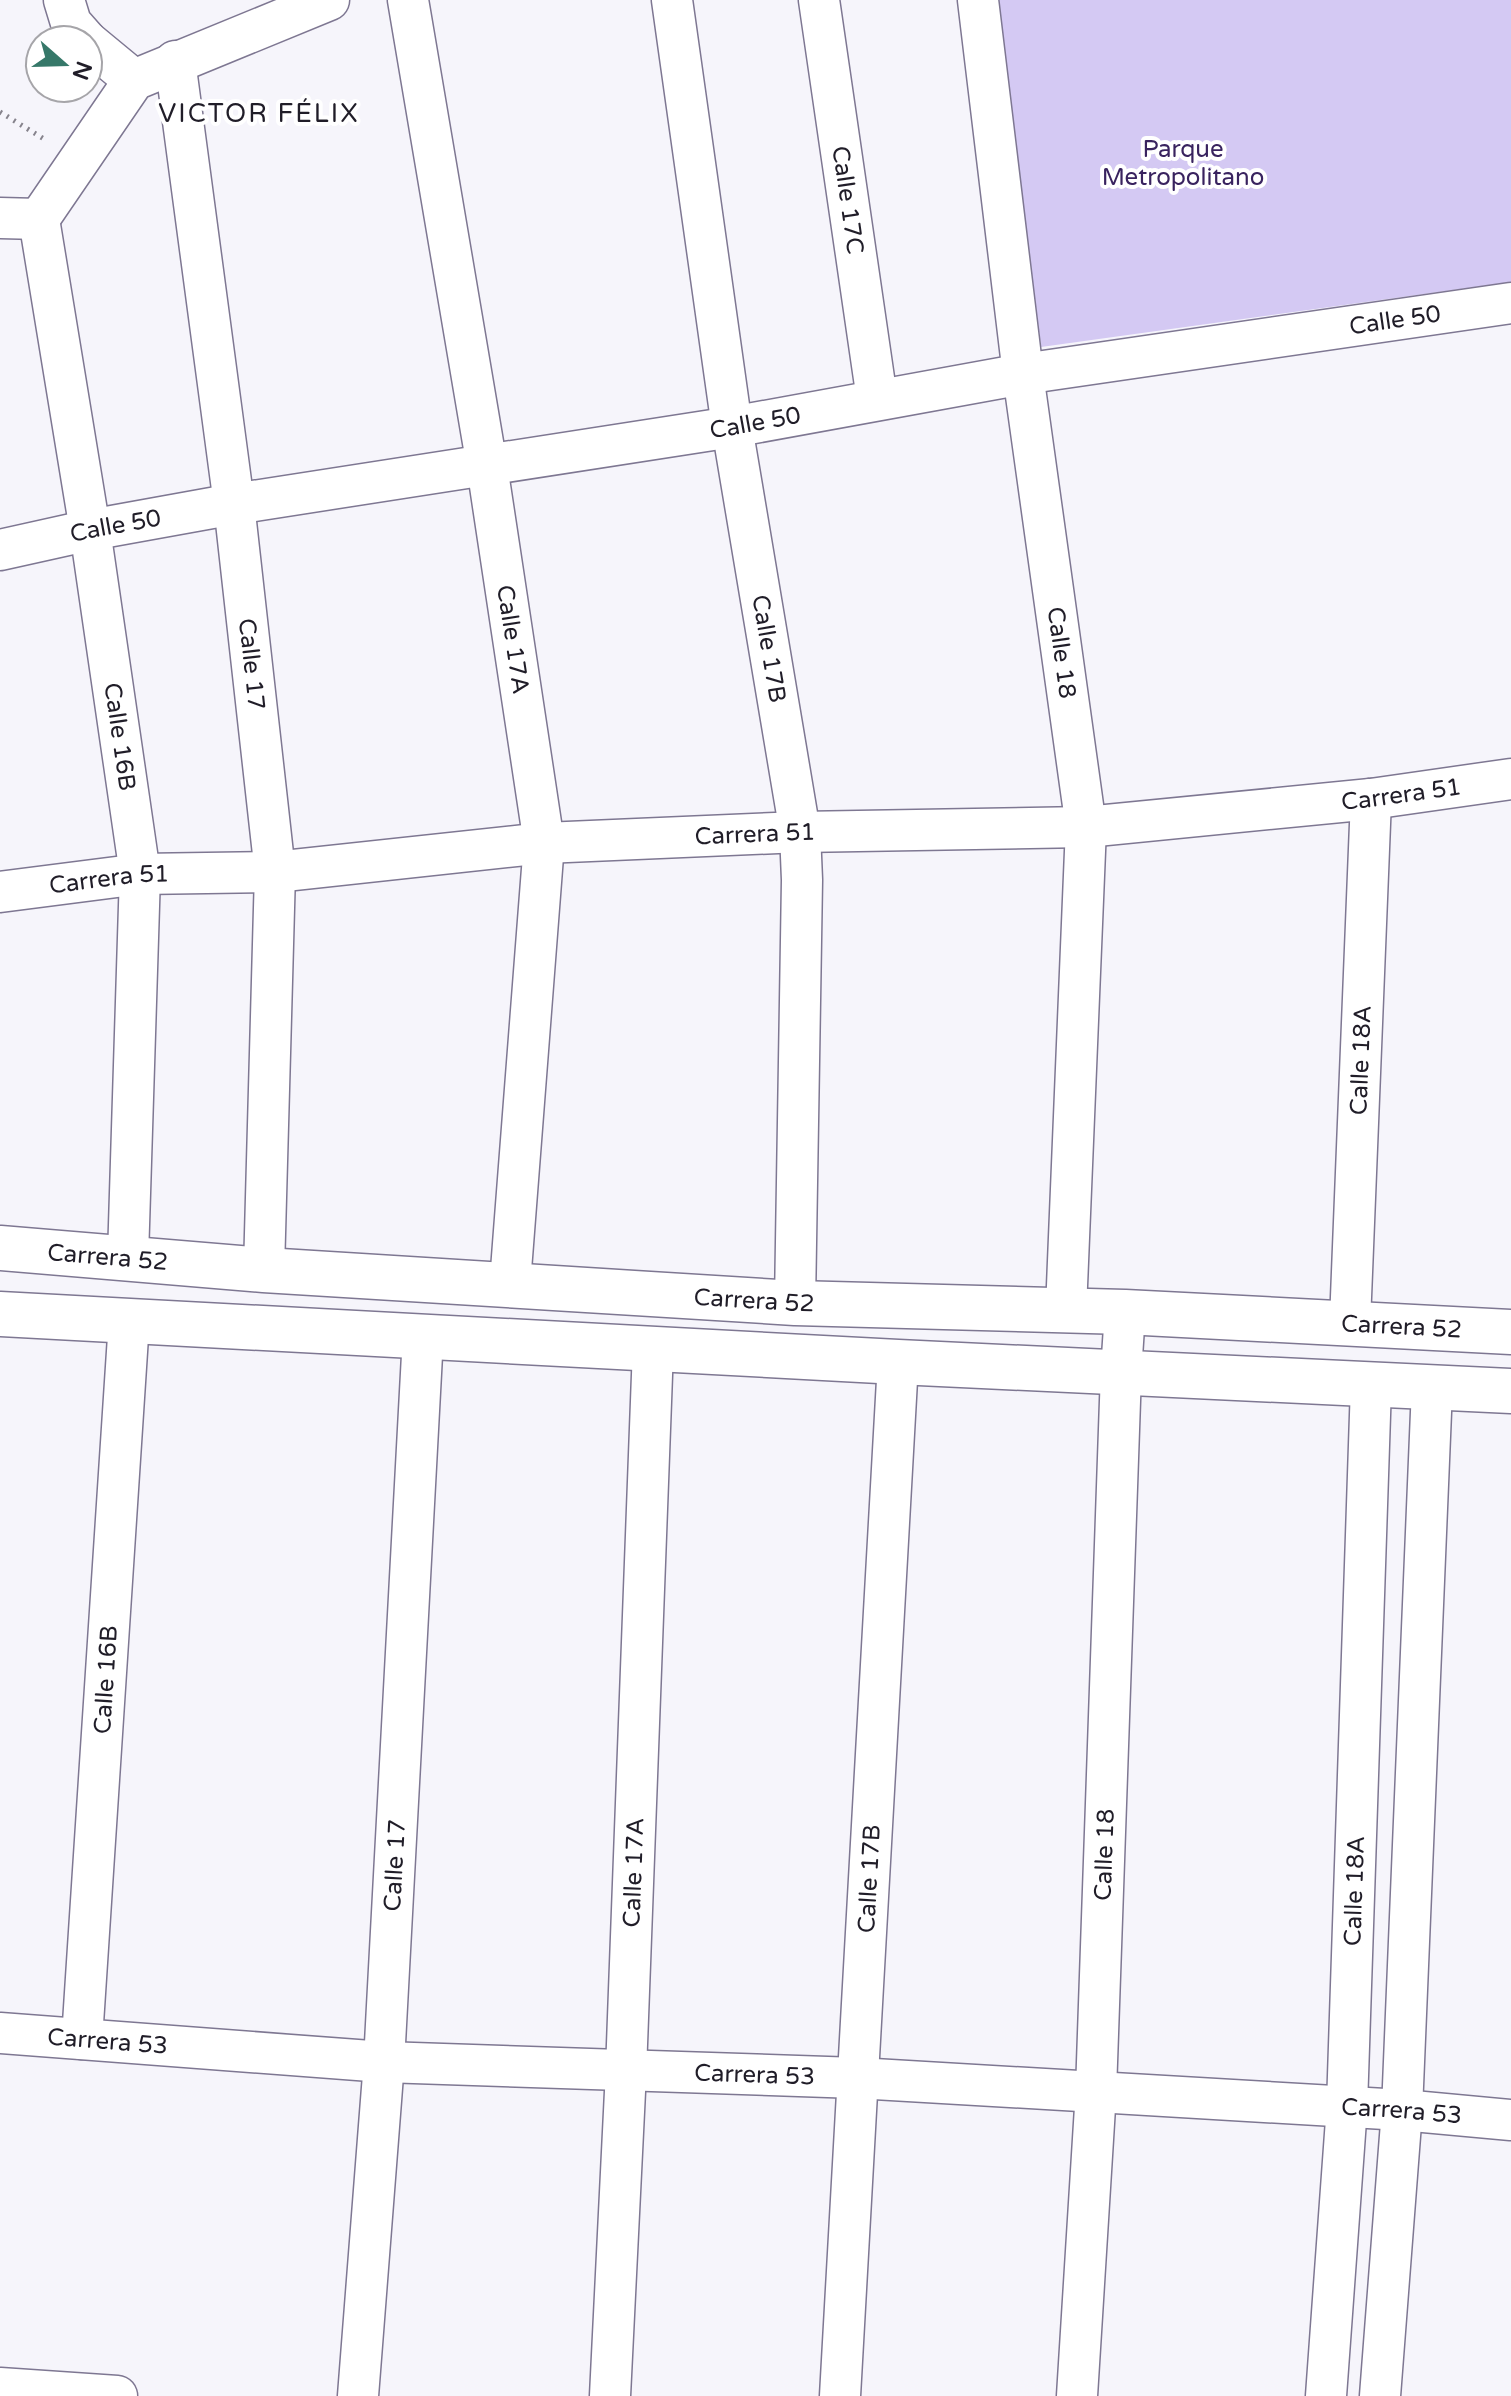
<svg xmlns="http://www.w3.org/2000/svg" width="1511" height="2396" font-family="'Varela Round',sans-serif">
  <style>
    .green { fill: #d4c9f3 }
    .lines { fill: none; stroke-linecap: round; stroke-linejoin: round }
    .street-casing { stroke: #7e7792; stroke-width: 43 }
    .secondary-casing { stroke: #7e7792; stroke-width: 47 }
    .path { stroke: #86838c; stroke-width: 5; stroke-dasharray: 2 6; stroke-linecap: butt }
    .street { stroke: #fff; stroke-width: 40 }
    .secondary { stroke: #fff; stroke-width: 44 }
    .labels { text-anchor: middle; dominant-baseline: central; stroke-width: 8; stroke-linejoin: round; paint-order: stroke }
    .park-label { font-size: 24px; fill: #39235f; stroke: #fff }
    .street-label { font-size: 24px; fill: #201d28; stroke: #fff }
    .neighbourhood-label { font-size: 26px; letter-spacing: 2px; fill: #201d28; stroke: #fff }
  </style>
  <rect width="100%" height="100%" fill="#f6f5fb"/>
  <path class="green" d="M998,0H1511V282L1041,347Z"/>
  <g class="lines">
    <g class="street-casing">
      <g id="street">
        <path d="M64,0L71,23L86,40"/>
        <path id="s1" d="M408,0L487,466L544,843L510,1283"/>
        <path id="s2" d="M672,0L732,427L800,832L802,880L795,1303"/>
        <path id="s3" d="M819,0L877,399"/>
        <path id="s4" d="M978,0L1023,374L1086,827L1066,1310"/>
        <path d="M88,42L134,80"/>
        <path id="s5" d="M175,61L234,504L275,872L264,1270"/>
        <path d="M0,218L39,219"/>
        <path id="s6" d="M39,219L90,530L140,874L128,1257"/>
        <path d="M39,219L134,80L329,0"/>
        <path id="s7" d="M0,550L90,530L234,504L732,427L1023,374L1511,303"/>
        <path id="s8" d="M0,892L140,874L275,872L544,843L800,832L1086,827L1371,799L1511,779"/>
        <path id="s9" d="M1350,1322L1371,799"/>
        <path id="s10" d="M0,2033L384,2062L857,2078L1402,2110L1511,2120"/>
        <path id="s11" d="M82,2039L129,1321"/>
        <path d="M0,2388L117,2396"/>
        <path id="s12" d="M358,2396L384,2062L423,1336"/>
        <path id="s13" d="M610,2396L626,2071L653,1348"/>
        <path id="s14" d="M840,2396L898,1362"/>
        <path id="s15" d="M1077,2396L1096,2091L1121,1372L1125,1312"/>
        <path id="s16" d="M1326,2396L1347,2106L1371,1385"/>
        <path d="M1380,2396L1402,2110L1432,1388"/>
      </g>
    </g>
    <g class="secondary-casing">
      <g id="secondary">
        <path id="s17" d="M0,1248L264,1270L795,1303L1125,1312L1511,1332"/>
        <path d="M0,1314L898,1362L1511,1391"/>
      </g>
    </g>
    <path class="path" d="M0,112L44,139"/>
    <use href="#street" class="street"/>
    <use href="#secondary" class="secondary"/>
  </g>
  <g class="labels">
    <g class="park-label">
      <text x="1183" y="149">Parque<tspan x="1183" dy="28">Metropolitano</tspan></text>
    </g>
    <g class="street-label">
      <text stroke="none"><textPath href="#s3" startOffset="202">Calle 17C</textPath></text>
      <text stroke="none"><textPath href="#s7" startOffset="1414">Calle 50</textPath></text>
      <text stroke="none"><textPath href="#s7" startOffset="766">Calle 50</textPath></text>
      <text stroke="none"><textPath href="#s7" startOffset="118">Calle 50</textPath></text>
      <text stroke="none"><textPath href="#s1" startOffset="648">Calle 17A</textPath></text>
      <text stroke="none"><textPath href="#s2" startOffset="656">Calle 17B</textPath></text>
      <text stroke="none"><textPath href="#s4" startOffset="658">Calle 18</textPath></text>
      <text stroke="none"><textPath href="#s5" startOffset="608">Calle 17</textPath></text>
      <text stroke="none"><textPath href="#s6" startOffset="524">Calle 16B</textPath></text>
      <text stroke="none"><textPath href="#s8" startOffset="1406">Carrera 51</textPath></text>
      <text stroke="none"><textPath href="#s8" startOffset="758">Carrera 51</textPath></text>
      <text stroke="none"><textPath href="#s8" startOffset="110">Carrera 51</textPath></text>
      <text stroke="none"><textPath href="#s9" startOffset="262">Calle 18A</textPath></text>
      <text stroke="none"><textPath href="#s17" startOffset="108">Carrera 52</textPath></text>
      <text stroke="none"><textPath href="#s17" startOffset="756">Carrera 52</textPath></text>
      <text stroke="none"><textPath href="#s17" startOffset="1404">Carrera 52</textPath></text>
      <text stroke="none"><textPath href="#s11" startOffset="360">Calle 16B</textPath></text>
      <text stroke="none"><textPath href="#s15" startOffset="542">Calle 18</textPath></text>
      <text stroke="none"><textPath href="#s12" startOffset="532">Calle 17</textPath></text>
      <text stroke="none"><textPath href="#s13" startOffset="524">Calle 17A</textPath></text>
      <text stroke="none"><textPath href="#s14" startOffset="518">Calle 17B</textPath></text>
      <text stroke="none"><textPath href="#s16" startOffset="506">Calle 18A</textPath></text>
      <text stroke="none"><textPath href="#s10" startOffset="108">Carrera 53</textPath></text>
      <text stroke="none"><textPath href="#s10" startOffset="756">Carrera 53</textPath></text>
      <text stroke="none"><textPath href="#s10" startOffset="1404">Carrera 53</textPath></text>
    </g>
    <g class="neighbourhood-label">
      <text x="259" y="113">VICTOR FÉLIX</text>
    </g>
  </g>
  <g transform="translate(64 64) rotate(110)"><circle r="38" fill="#ffffff" stroke="#a6a5a9" stroke-width="2"/>
  <path d="M0-6L14 30L0 20L-14 30Z" fill="#367869"/>
  <text y="-12" font-size="22" font-weight="bold" text-anchor="middle" fill="#201d28">N</text>
  </g>
</svg>
